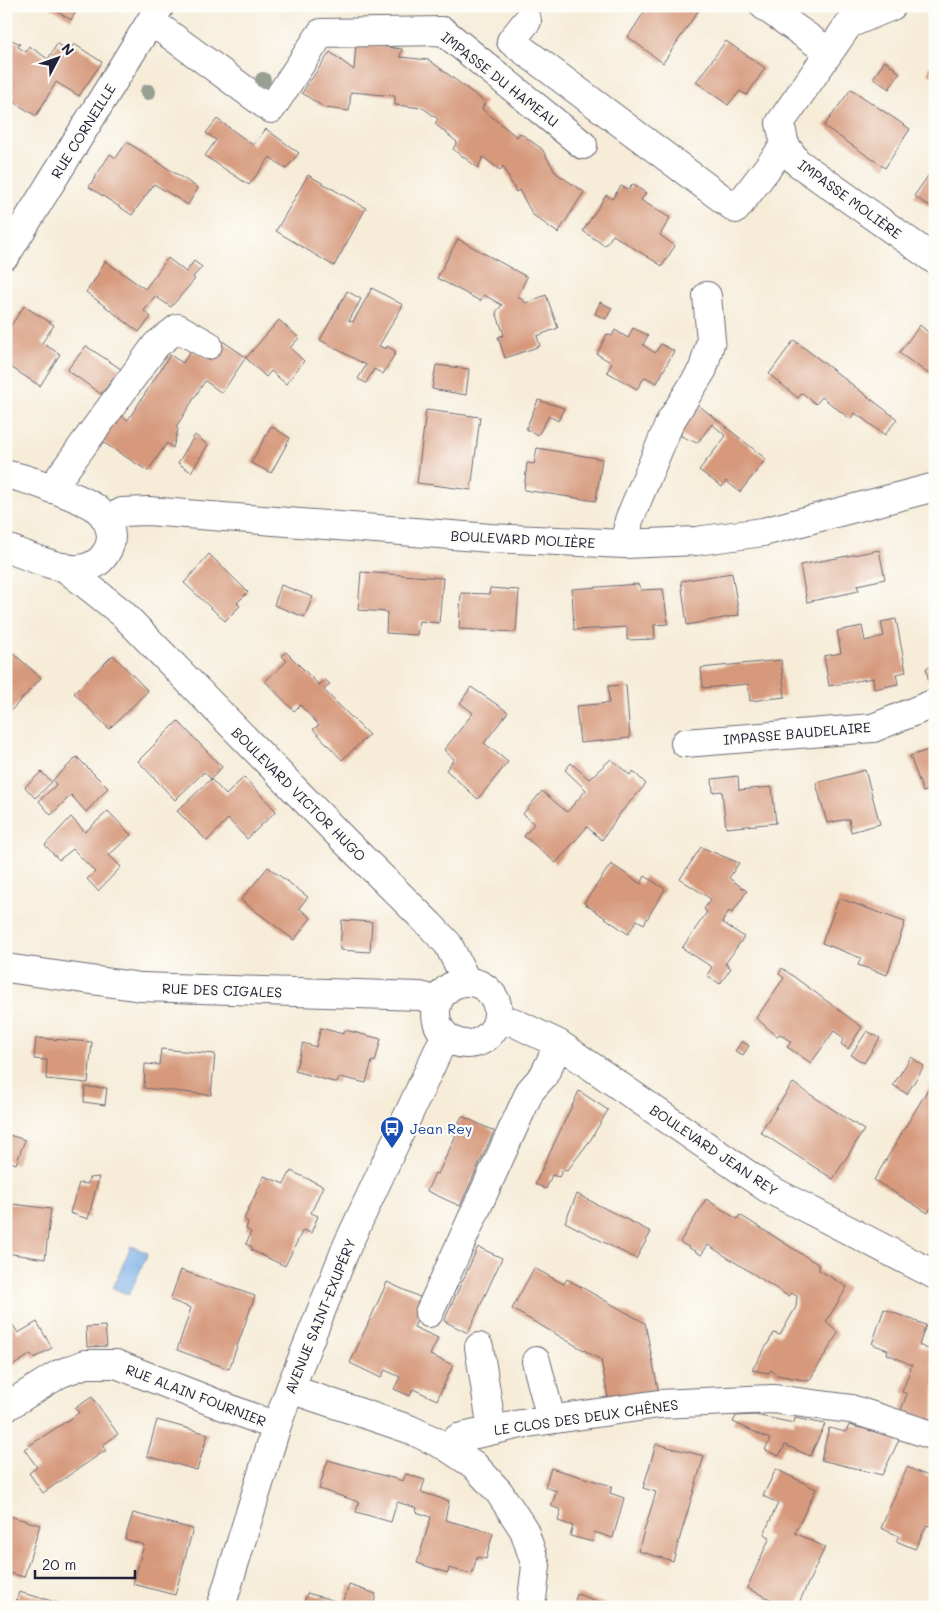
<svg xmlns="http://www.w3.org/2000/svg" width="941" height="1613" font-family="Mali,sans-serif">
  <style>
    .water { fill: #78aee7; stroke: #4d6891 }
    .building { fill: #d6997b }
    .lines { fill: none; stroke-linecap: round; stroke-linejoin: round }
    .minor-casing { stroke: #6c6972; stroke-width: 30 }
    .minor { stroke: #fff; stroke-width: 28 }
    .tree { fill: #97a092 }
    .labels { text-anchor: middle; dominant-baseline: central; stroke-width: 4.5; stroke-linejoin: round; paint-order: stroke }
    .street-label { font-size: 14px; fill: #22223b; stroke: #fdfcf7 }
    .transit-label { font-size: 14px; fill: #164399; stroke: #fdfcf7; text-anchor: start }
  </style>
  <rect width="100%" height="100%" fill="#fdfcf7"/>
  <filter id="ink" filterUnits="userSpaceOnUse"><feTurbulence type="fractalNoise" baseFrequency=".02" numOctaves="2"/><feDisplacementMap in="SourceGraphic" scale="10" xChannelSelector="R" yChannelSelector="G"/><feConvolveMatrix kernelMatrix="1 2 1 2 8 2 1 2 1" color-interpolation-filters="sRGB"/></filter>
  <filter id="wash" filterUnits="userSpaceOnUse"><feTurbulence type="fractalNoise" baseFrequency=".0096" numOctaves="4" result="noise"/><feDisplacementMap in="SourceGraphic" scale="20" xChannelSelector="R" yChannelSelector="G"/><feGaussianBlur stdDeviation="1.12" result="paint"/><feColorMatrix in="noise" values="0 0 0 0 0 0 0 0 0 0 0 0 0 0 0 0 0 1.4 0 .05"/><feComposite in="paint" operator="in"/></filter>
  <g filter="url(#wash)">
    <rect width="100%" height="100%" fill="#f6ecd8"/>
    <path class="water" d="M131,1246L148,1253L129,1295L113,1288Z"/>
    <g id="blocks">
      <path class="building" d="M48,6H79L71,20Z
        M648,6H693L698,11L663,63L628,37Z
        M10,39L20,44L18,47L26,52L29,46L48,59L57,44L70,50L74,44L102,62L79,96L56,82L36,116L6,97V44Z
        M726,41L765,68L747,95L740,91L728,105L696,82Z
        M356,43L402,49L400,57L429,60L485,102L482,109L517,137L520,133L542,149L556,173L584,192L558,233L533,215L519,190L516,192L503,166L500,170L483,157L478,168L453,149L457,142L435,124L438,119L423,108L395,105V96L351,92L349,111L325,108L302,93L330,52L354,70Z
        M885,61L900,73L889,89L873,78Z
        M935,62V78L927,73Z
        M851,89L910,129L885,168L824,126Z
        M217,119L253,145L266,129L299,153L286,169L270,157L249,185L205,156L216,140L206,133Z
        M127,142L198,188L188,205L154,184L132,215L89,187L110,154L116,158Z
        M935,166V210L914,196Z
        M308,175L366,208L334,266L276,231Z
        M632,184L646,193L641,200L670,218L660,235L675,246L662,266L613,235L605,246L583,231L606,195L612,199L621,186L629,190Z
        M458,239L527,277L518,296L526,303L546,295L558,328L537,336L540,346L505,358L498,337L504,335L496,312L502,305L484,295L480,301L437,278Z
        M168,258L186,272L194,261L202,267L193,277L195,279L171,307L155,296L144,311L151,317L139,332L86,292L96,278L105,261L145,289Z
        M372,288L403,305L379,346L386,349L387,346L396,352L383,374L374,369L366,383L358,379L366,365L320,340L347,291L361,299L349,321L353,322Z
        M600,302L612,308L606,319L595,314Z
        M24,306L54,325L42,343L60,354L40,386L6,364V333Z
        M279,320L299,338L290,348L304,361L286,384L271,371L266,377L246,358Z
        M920,325L929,333L930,331L935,335V365L929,374L899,353Z
        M633,328L648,335L643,345L655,353L661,344L674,351L657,383L645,377L637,389L607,372L612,363L597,354L607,334L612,336L615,330L628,338Z
        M221,340L246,357L222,393L205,381L176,427L178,429L173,448L167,443L148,471L101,441L118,414L128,420L170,355L183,363L191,350L208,359Z
        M794,340L897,419L885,435L855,413L850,419L822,397L816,404L802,393L798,398L769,374Z
        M86,346L121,369L101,394L67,370Z
        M436,365L469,369L466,395L432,389Z
        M538,400L564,408L558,421L549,416L538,435L526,429Z
        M692,400L766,459L740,492L726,481L722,487L699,470L726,436L712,424L697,443L681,436V422Z
        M426,410L480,417L471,490L417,483Z
        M271,426L290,438L271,473L251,463Z
        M195,435L208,445L191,472L178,463Z
        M537,448L602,459L596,501L524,490L527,463L534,464Z
        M879,550L885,579L857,585L859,591L807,602L800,565Z
        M209,554L248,592L237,603L240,606L225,621L184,583Z
        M361,572L443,578L439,623L419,621L417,635L386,633L387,612L358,610Z
        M732,573L739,615L687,625L681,581Z
        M638,584L641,590L663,589L668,624L654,625L655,639L627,640V627L574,630L572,589Z
        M281,585L313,597L304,617L274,605Z
        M490,588L519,590L516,632L459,629L461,593L489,594Z
        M896,619L906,672L896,674L898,684L874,689L873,678L829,686L824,656L841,653L837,631L862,626L865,641L884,636L881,622Z
        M12,652L41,678L6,716V658Z
        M286,652L319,685L325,680L330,684L324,690L369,735L342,760L313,729L319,725L300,705L294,711L265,681L287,661L282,656Z
        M113,655L148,691L109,729L74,693Z
        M781,660L785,697L750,701L748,684L703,688L701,668Z
        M934,666L935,685L930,687L926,668Z
        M626,685L630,738L580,743L576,706L609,703L608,686Z
        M471,687L508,712L484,743L508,762L478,799L446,770L454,759L444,750L473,713L460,703Z
        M178,721L222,767L211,779L204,772L175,800L138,761Z
        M935,748V803H934L930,790L923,792L910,756Z
        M77,757L108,788L86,812L71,795L51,815L39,801L56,785L53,780Z
        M611,759L630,775L633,771L646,784L621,812L602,840L587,827L556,863L524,836L534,824L523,814L542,791L567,812L586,790L565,770L571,763L589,779Z
        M865,770L880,824L851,832L849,819L827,823L816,783Z
        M41,772L52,782L35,798L25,787Z
        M738,776L739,790L772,787L776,823L726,828L722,791L713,792L712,779Z
        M244,777L276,811L247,839L228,819L207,841L177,811L211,779L226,795Z
        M108,811L131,835L109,855L121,867L98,891L87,879L95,872L73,849L59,860L45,845L71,817L85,832Z
        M701,847L739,863L729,878L747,891L732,913L729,911L722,922L744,937L725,964L731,968L720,984L707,975L712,967L682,948L707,912L704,909L711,899L680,879Z
        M611,864L641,884L645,876L665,889L644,924L637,920L628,934L584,903Z
        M268,867L308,897L299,908L311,918L294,940L241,900Z
        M839,898L905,922L887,975L858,965L861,958L822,943Z
        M342,920L372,922L370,952L340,950Z
        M782,968L862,1027L848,1049L841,1044L844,1038L834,1031L811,1063L787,1047L791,1042L780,1034L777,1036L756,1018L784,978L779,974Z
        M321,1028L343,1034L345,1030L381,1039L375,1062L372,1061L366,1083L340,1077L337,1083L295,1071L303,1043L316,1047Z
        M867,1031L880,1038L864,1063L851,1055Z
        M36,1038L92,1042L88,1083L46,1079L47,1060L34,1059Z
        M742,1041L749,1046L743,1055L735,1051Z
        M161,1049L215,1054L211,1095L144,1088L145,1064L159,1065Z
        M911,1057L924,1066L907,1094L893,1085Z
        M934,1079L935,1146L933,1148L935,1149V1166L930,1174L935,1177V1201L928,1213L874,1180Z
        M793,1083L864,1130L833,1179L760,1132Z
        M85,1087L107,1088L105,1105L84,1102Z
        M579,1091L608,1110L591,1139L567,1171L563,1170L559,1177L552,1175L546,1189L535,1184Z
        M462,1116L494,1131L460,1206L427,1191L435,1173L438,1174L456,1135L453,1134Z
        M6,1134L25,1140L16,1164L6,1160Z
        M291,1171L323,1186L311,1213L318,1216L311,1233L303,1230L285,1266L251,1250L252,1247L246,1244L251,1232L246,1229L248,1222L244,1219L264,1176L284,1184Z
        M99,1177L88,1219L70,1213L79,1183L88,1184L89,1178Z
        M577,1194L651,1232L636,1259L565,1222Z
        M706,1199L737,1219L740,1215L819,1265V1270L847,1287L826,1322L838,1333L809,1381L777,1375L771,1370L769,1373L752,1370L774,1333L780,1335L796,1307L797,1296L791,1293L788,1296L708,1245L701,1255L680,1242Z
        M6,1203L51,1209L45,1259L6,1253Z
        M478,1247L502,1258L468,1333L444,1321Z
        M534,1268L564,1284L567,1279L645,1323L659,1394L609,1403L601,1360L512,1309Z
        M181,1270L255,1296L229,1369L177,1350L191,1308L170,1300Z
        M387,1282L426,1300L414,1327L438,1338L430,1355L453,1365L437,1400L413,1389L410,1396L394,1389L400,1377L385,1370L381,1378L350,1363Z
        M884,1309L926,1325L919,1345L927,1349L935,1344V1359L931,1368L935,1370L933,1422L901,1410L907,1394L902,1392L912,1365L887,1354L888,1350L872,1344Z
        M6,1314L18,1333L37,1322L52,1348L34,1358L31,1354L6,1370Z
        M105,1326L107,1346L87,1347L86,1327Z
        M92,1397L118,1434L103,1445L106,1450L43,1493L29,1473L37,1467L24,1449L79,1413L75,1408Z
        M755,1415L794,1423L795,1418L825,1424L810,1456L785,1445L779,1456L765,1450L770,1439L733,1422L736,1416Z
        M157,1420L208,1434L197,1470L147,1456Z
        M849,1425L900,1438L882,1475L821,1460L829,1428L846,1432Z
        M656,1444L704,1456L673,1561L638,1551L656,1492L643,1488Z
        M328,1460L403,1481L406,1474L425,1480L421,1492L449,1501L445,1520L493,1533L486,1559L477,1557L472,1574L449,1568L448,1573L417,1563L431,1517L416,1512L417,1508L397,1502L391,1522L356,1512L359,1502L319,1489Z
        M907,1467L935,1479V1521L932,1527L927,1525L915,1549L896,1541L899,1536L881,1528Z
        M551,1468L612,1486L610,1493L624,1498L613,1538L594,1532L593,1542L570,1536L573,1526L558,1521L561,1510L551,1506L557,1491L545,1487Z
        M776,1469L816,1489L795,1533L825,1547L797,1607H787L747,1588L770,1537L764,1534L778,1503L763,1496Z
        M133,1513L193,1529L175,1595L133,1584L144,1545L125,1539Z
        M6,1515L40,1525L24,1577L6,1572Z
        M349,1585L376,1594L373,1607H303L307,1593L343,1603Z
        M19,1592L70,1606L69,1607H14Z
        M577,1594L606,1604L605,1607H573Z
        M406,1602L422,1606L421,1607H404Z"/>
    </g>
  </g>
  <g filter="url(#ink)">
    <use href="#blocks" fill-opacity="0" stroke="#6c6972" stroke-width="1"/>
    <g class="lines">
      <g class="minor-casing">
        <path id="minor" d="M764,6L829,52
          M892,6L849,24L780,123L785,145L797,162L935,260
          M151,21L271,109L321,33L443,31L583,145
          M527,21L511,41L736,209L785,145
          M6,255L160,6
          M6,475C23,476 87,500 98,510C110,521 115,538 107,551C101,562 91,568 79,569C62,571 23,554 6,548
          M51,489L156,345L178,328L208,345
          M107,520L122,512L148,511L490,538L625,544L696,541L763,532L935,487
          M625,544L629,520L670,422L703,369L711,340L707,296
          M64,567L122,613L346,842L430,925L448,944L467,982
          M685,743L873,728L935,703
          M6,968L141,987L420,996L438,1001
          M436 1013a31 31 0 1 1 62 0a31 31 0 1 1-62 0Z
          M498,1020L513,1022L559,1044L767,1188L935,1275
          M429,1313L530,1091L544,1075L559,1044
          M479,1347L492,1430
          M536,1361L551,1419
          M290,1389L409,1429L447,1447L474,1465L499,1492L524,1530L536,1566L531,1607
          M6,1407L59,1374L85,1364H116L259,1420L277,1425
          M447,1447L458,1438L521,1424L659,1404L773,1399L851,1409L935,1436
          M221,1607L277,1425L290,1389L347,1246L445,1036"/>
      </g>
      <use href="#minor" class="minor"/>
    </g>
    <g class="tree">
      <circle cx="263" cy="80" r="8"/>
      <circle cx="148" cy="92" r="8"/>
    </g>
  </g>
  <defs>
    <g id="bus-pin" transform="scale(1.25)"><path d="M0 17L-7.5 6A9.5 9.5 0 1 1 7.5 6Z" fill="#1a4fb4" stroke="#fdfcf7"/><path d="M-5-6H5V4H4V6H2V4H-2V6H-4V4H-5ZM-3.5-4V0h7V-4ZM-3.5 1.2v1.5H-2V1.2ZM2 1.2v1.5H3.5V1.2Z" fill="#fff"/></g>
  </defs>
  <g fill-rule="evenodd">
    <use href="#bus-pin" x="392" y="1128"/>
  </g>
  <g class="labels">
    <g class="street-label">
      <text transform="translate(500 79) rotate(38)">IMPASSE DU HAMEAU</text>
      <text transform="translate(83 131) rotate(-58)">RUE CORNEILLE</text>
      <text transform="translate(850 199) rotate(36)">IMPASSE MOLIÈRE</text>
      <text transform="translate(523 539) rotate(3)">BOULEVARD MOLIÈRE</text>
      <text transform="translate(797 733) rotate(-5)">IMPASSE BAUDELAIRE</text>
      <text transform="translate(299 794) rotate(45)">BOULEVARD VICTOR HUGO</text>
      <text transform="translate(222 990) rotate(2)">RUE DES CIGALES</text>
      <text transform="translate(714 1150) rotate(34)">BOULEVARD JEAN REY</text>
      <text transform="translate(320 1316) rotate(-68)">AVENUE SAINT-EXUPÉRY</text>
      <text transform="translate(196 1395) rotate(21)">RUE ALAIN FOURNIER</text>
      <text transform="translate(586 1417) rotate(-8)">LE CLOS DES DEUX CHÊNES</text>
    </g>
    <g class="transit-label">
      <text x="410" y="1128">Jean Rey</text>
    </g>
  </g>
  <rect width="941" height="1613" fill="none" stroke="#fdfcf7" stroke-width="25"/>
  <g transform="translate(58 58) rotate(49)" stroke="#fdfcf7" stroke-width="4" paint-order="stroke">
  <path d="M0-4L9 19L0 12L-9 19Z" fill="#22223b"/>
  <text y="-8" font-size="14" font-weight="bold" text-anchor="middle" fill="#22223b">N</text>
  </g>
  <path d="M35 1570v8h100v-8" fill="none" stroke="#22223b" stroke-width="2.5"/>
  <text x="42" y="1570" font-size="15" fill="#22223b" stroke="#fdfcf7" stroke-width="4" paint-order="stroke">20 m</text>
</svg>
